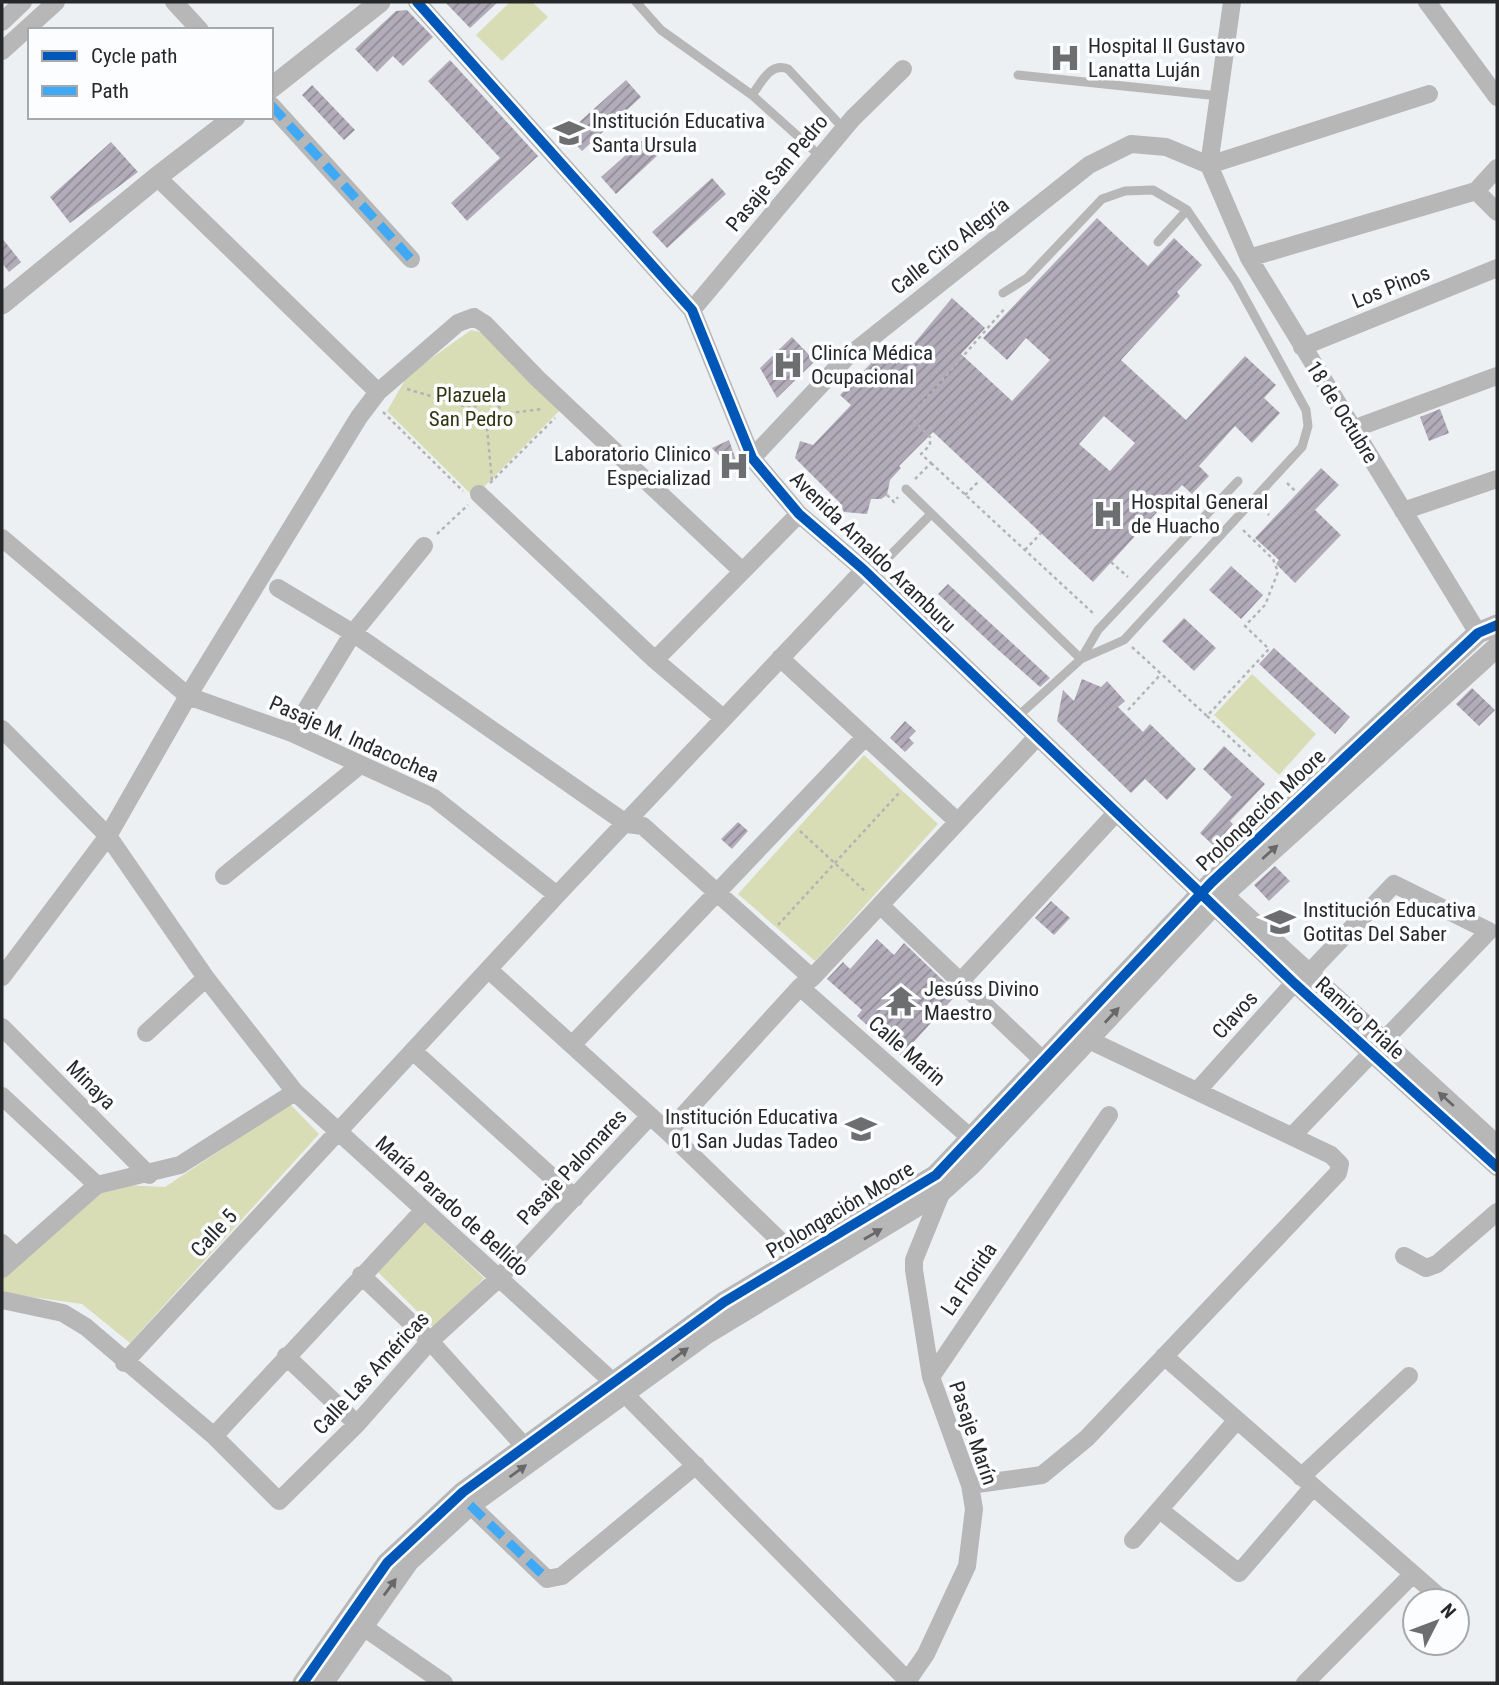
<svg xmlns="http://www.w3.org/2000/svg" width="1499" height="1685" font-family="'Roboto Condensed',sans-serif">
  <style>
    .green { fill: #d8ddb5 }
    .building { fill: url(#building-hatch); fill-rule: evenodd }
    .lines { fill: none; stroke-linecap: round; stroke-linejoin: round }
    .path { stroke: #b3b4b4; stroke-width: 2.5; stroke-dasharray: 3.5 3.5; stroke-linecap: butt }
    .service { stroke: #b7b7b8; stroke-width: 9 }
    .minor { stroke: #b7b7b8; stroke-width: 18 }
    .tertiary { stroke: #b7b7b8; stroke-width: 21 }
    .quiet { stroke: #3fa9f5; stroke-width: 9; stroke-dasharray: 18 9; stroke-linecap: butt }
    .cycleway-casing { stroke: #fbfdff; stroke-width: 15 }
    .cycleway { stroke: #0057b8; stroke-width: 10 }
    .oneway { fill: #68686a }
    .labels { text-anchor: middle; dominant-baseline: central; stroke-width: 7; stroke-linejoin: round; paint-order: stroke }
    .poi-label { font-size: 21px; fill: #27282a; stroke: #fbfdff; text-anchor: start }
    .street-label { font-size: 21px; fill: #27282a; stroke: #fbfdff }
    .park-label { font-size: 21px; fill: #333510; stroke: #fbfdff }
  </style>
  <defs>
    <pattern id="building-hatch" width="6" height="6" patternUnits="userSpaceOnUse" patternTransform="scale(1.75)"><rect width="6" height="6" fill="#b2abb9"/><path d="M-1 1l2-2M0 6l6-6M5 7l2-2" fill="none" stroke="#918b97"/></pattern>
  </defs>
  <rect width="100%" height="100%" fill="#edf0f3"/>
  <path class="green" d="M510,2H532L548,17L502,61L476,35Z
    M471,330L485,333L563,407L474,497L387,411L408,375Z
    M1252,674L1316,734L1279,775L1214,715Z
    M864,755L938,824L815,961L738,894Z
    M290,1104L319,1134L130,1343L82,1304L2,1293V1276L104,1184L165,1187Z
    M422,1220L484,1278L436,1330L376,1270Z"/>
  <path class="building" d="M445,2H498L470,28Z
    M407,10L433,37L403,66L393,56L377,72L355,49L396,11Z
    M450,60L538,156L467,221L451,203L500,158L428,81Z
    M626,80L641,97L582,151L566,134Z
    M312,85L355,130L344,140L302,95Z
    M645,138L659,154L616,194L601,177Z
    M111,142L138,172L70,223L50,197Z
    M712,178L726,194L667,248L652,232Z
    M1097,218L1148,266L1174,238L1202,265L1177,292L1180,296L1121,360L1186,420L1245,356L1276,385L1264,398L1280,413L1252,443L1235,426L1199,466L1209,476L1192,494L1182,485L1093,582L933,432L899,466L901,468L890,480L887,495L881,499H871L867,514L844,512L839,502L795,458L800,441L813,445L851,405L840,395L883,351L897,364L952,298L985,328L961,354L1012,401L1050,360L1026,338L1007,360L983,338ZM1104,416L1135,443L1110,471L1079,444Z
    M2,238L21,262L9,272L2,263Z
    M792,337L815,361L777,398L760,368Z
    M1440,409L1449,433L1429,441L1420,417Z
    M729,440L743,481L712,448Z
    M1321,468L1339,485L1315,510L1341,535L1295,583L1276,564L1279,560L1255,538Z
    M1231,566L1263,595L1241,619L1209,590Z
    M948,584L1023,653L1050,678L1040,687L996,648L938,594Z
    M1184,618L1216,648L1194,671L1162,641Z
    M1274,648L1350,717L1335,734L1259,664Z
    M1082,679L1101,687L1107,681L1125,701L1118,707L1143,732L1150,724L1196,769L1167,800L1145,779L1131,793L1057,721L1063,690L1074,701Z
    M1472,688L1495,710L1479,726L1456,704Z
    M905,721L916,731L909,738L914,743L905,752L890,738Z
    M1224,746L1265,784L1230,821L1233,824L1214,846L1200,833L1232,797L1203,769Z
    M738,822L748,831L732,849L721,839Z
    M1275,866L1290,881L1269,901L1254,885Z
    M1051,901L1070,918L1054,935L1035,918Z
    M877,939L894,955L904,943L957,994L901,1056L857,1016L862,1010L827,979L843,962L850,969Z"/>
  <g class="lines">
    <path class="path" d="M407,389L474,409
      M473 414a14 14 0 1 1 28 0a14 14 0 1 1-28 0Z
      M383,412L463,491
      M502,414L543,409
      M487,428L492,481
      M931,463L1095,615
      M915,479L931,463L921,454L930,445V437L910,417L1006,307
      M490,483L555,418
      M1287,483L1295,491
      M887,495L894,502L898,497
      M965,495L979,481
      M1263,509L1269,515
      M437,534L468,505
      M1025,550L1041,533
      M1111,562L1128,577
      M1132,647L1207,716L1269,649L1245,626L1265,605L1278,572L1273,559L1242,529
      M1128,710L1161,674
      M1207,716L1251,757
      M800,831L867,893
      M778,925L899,793"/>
    <path class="service" d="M636,2L661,30L752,95L820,156
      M1018,75L1219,96
      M752,95C762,82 770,62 788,69L844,129
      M1158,242L1187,210
      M1003,293L1027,278L1102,199L1125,191L1153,190L1187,210L1236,282L1306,410L1308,426L1302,447L1124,640L1081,659L1098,630L1238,481
      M906,489L1081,659L1016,718
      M870,576L931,514"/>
    <path class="minor" d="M174,2L200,30
      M417,2L692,310L752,458L799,514L864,570L1294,983L1497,1167
      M1427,2L1497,97
      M2,22L23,2
      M2,51L56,2
      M271,105L411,259
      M1209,165L1249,258L1478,633
      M1209,165L1429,94
      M1209,165L1232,2
      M157,177L378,392
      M1476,191L1497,168
      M1249,258L1476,191L1497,212
      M692,310L853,118L903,69
      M1302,347L1497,268
      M1353,429L1497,376
      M752,458L846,358L1089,165L1131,144L1166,147L1209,165
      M479,494L655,660L723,718
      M1403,511L1497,479
      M2,538L188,696L292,733L434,798L557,895
      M424,546L353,633L627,824L643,826L812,978
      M278,588L353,633L292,733
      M780,658L957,821
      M655,660L799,514
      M2,729L108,836L206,978L295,1092L614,1383L910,1683
      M224,876L360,765
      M1216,887L1497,1144
      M880,905L1052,1069
      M489,970L668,1132L806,1266
      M2,977L108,836L188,696L359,417L378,392L458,323L474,317L485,324L537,378L741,570
      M961,981L1116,813
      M800,987L981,1147
      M2,1027L149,1175
      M146,1033L206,978
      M572,1045L865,737
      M413,1051L575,1198
      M1198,1090L1294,983L1308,974L1394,884L1489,931L1293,1135
      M2,1096L97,1185
      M668,1132L800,987L812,978L1037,737
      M2,1243L16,1256
      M1404,1256L1426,1268L1437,1264L1497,1212
      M2,1269L97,1185L180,1165L295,1092
      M361,1275L430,1341L524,1446
      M2,1300L63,1313L86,1327L214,1436L279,1501L357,1424L430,1341L498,1279L650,1116
      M286,1356L357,1424
      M1164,1356L1444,1601
      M124,1363L557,895L864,570
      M931,1377L1109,1115
      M214,1436L423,1211
      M1301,1477L1409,1376
      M970,1485L1042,1475L1087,1438L1338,1173L1340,1164L1331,1155L1089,1040
      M470,1505L547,1579L562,1576L696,1465
      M1160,1510L1239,1573L1313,1487
      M1133,1540L1237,1420
      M362,1626L444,1683
      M906,1683L926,1654L967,1566L974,1509L970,1485L931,1377L914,1270V1260L942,1191L940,1185
      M1305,1683L1412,1575"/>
    <path class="tertiary" d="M271,88L380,2
      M2,304L157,177L235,117
      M303,1683L387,1563L463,1492L724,1302L936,1175L1211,883L1478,633L1497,625
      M323,1683L409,1561L470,1505L706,1334L942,1191L971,1165L1224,894L1497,647"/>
    <path class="quiet" d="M271,105L411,259
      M470,1505L547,1579"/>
    <g class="cycleway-casing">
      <path id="cycleway" d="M417,2L692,310L752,458L799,514L864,570L1294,983L1497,1167
        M303,1683L387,1563L463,1492L724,1302L936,1175L1211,883L1478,633L1497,625"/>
    </g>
    <use href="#cycleway" class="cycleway"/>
  </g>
  <defs><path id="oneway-solid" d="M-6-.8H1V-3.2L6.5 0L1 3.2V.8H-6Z" transform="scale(1.75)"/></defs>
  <g class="oneway">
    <use href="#oneway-solid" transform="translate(1270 852) rotate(-42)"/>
    <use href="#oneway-solid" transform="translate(1112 1015) rotate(-47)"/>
    <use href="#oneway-solid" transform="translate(1446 1099) rotate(-138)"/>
    <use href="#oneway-solid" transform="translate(873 1234) rotate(-30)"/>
    <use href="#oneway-solid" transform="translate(680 1354) rotate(-37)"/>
    <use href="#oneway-solid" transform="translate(518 1471) rotate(-36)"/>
    <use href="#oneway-solid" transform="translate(390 1587) rotate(-54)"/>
  </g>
  <defs>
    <g id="hospital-bare" transform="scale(2.415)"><path d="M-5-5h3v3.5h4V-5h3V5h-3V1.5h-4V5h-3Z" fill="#6c6e70" stroke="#fbfdff" stroke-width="2.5" paint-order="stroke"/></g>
    <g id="school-bare" transform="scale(2.415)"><path d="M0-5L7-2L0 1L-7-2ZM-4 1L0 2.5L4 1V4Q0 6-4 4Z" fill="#6c6e70" stroke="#fbfdff" stroke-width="2.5" paint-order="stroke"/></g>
    <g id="temple-bare" transform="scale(2.415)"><path d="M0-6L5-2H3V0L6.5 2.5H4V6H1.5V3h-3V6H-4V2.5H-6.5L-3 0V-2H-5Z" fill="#6c6e70" stroke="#fbfdff" stroke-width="2.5" paint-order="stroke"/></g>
  </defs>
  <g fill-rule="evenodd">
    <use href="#hospital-bare" x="1065" y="58"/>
    <use href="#school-bare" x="569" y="133"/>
    <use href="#hospital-bare" x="788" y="365"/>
    <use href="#hospital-bare" x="734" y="466"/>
    <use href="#hospital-bare" x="1108" y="514"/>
    <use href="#school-bare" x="1280" y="922"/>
    <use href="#temple-bare" x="901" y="1001"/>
    <use href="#school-bare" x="861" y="1129"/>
  </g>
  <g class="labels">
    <g class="poi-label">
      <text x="1088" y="46">Hospital II Gustavo<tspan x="1088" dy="24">Lanatta Luján</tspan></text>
      <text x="592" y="121">Institución Educativa<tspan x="592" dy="24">Santa Ursula</tspan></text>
      <text x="811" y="353">Cliníca Médica<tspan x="811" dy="24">Ocupacional</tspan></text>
      <text x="711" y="454" text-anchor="end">Laboratorio Clinico<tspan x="711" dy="24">Especializad</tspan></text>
      <text x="1131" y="502">Hospital General<tspan x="1131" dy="24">de Huacho</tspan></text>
      <text x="1303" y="910">Institución Educativa<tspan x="1303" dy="24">Gotitas Del Saber</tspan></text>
      <text x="924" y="989">Jesúss Divino<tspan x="924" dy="24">Maestro</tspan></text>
      <text x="838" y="1117" text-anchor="end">Institución Educativa<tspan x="838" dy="24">01 San Judas Tadeo</tspan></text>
    </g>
    <g class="street-label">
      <text transform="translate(777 173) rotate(-50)">Pasaje San Pedro</text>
      <text transform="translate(950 246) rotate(-38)">Calle Ciro Alegría</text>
      <text transform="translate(1391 287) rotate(-22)">Los Pinos</text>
      <text transform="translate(1342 412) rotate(58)">18 de Octubre</text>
      <text transform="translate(873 552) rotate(44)">Avenida Arnaldo Aramburu</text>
      <text transform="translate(354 739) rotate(24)">Pasaje M. Indacochea</text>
      <text transform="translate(1261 810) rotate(-43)">Prolongación Moore</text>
      <text transform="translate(1235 1015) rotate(-48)">Clavos</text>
      <text transform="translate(1360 1018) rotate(42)">Ramiro Priale</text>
      <text transform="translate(907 1051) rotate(41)">Calle Marin</text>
      <text transform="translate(91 1085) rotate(45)">Minaya</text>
      <text transform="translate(572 1167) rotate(-47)">Pasaje Palomares</text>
      <text transform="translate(452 1206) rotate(42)">María Parado de Bellido</text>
      <text transform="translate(840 1210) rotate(-31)">Prolongación Moore</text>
      <text transform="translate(214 1233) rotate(-47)">Calle 5</text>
      <text transform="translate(969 1279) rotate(-56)">La Florida</text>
      <text transform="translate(371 1373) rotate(-47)">Calle Las Américas</text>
      <text transform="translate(973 1433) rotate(71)">Pasaje Marín</text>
    </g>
    <g class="park-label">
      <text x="471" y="395">Plazuela<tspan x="471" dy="24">San Pedro</tspan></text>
    </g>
  </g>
  <rect width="1499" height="1685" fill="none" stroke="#27282a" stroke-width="7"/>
  <rect x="28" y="28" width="245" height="91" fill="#fbfdff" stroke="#a6a8aa" stroke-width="2"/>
  <rect x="42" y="51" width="35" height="10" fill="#0057b8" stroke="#a6a8aa" stroke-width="2"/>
  <text x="91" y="63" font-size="21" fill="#27282a">Cycle path</text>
  <rect x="42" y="86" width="35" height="10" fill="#3fa9f5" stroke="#a6a8aa" stroke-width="2"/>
  <text x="91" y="98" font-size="21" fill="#27282a">Path</text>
  <g transform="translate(1436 1622) rotate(48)"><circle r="33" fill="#fbfdff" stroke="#a6a8aa" stroke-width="2"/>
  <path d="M0-5L12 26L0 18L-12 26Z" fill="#6c6e70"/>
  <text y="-10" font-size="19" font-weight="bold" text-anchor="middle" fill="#27282a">N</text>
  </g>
</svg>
